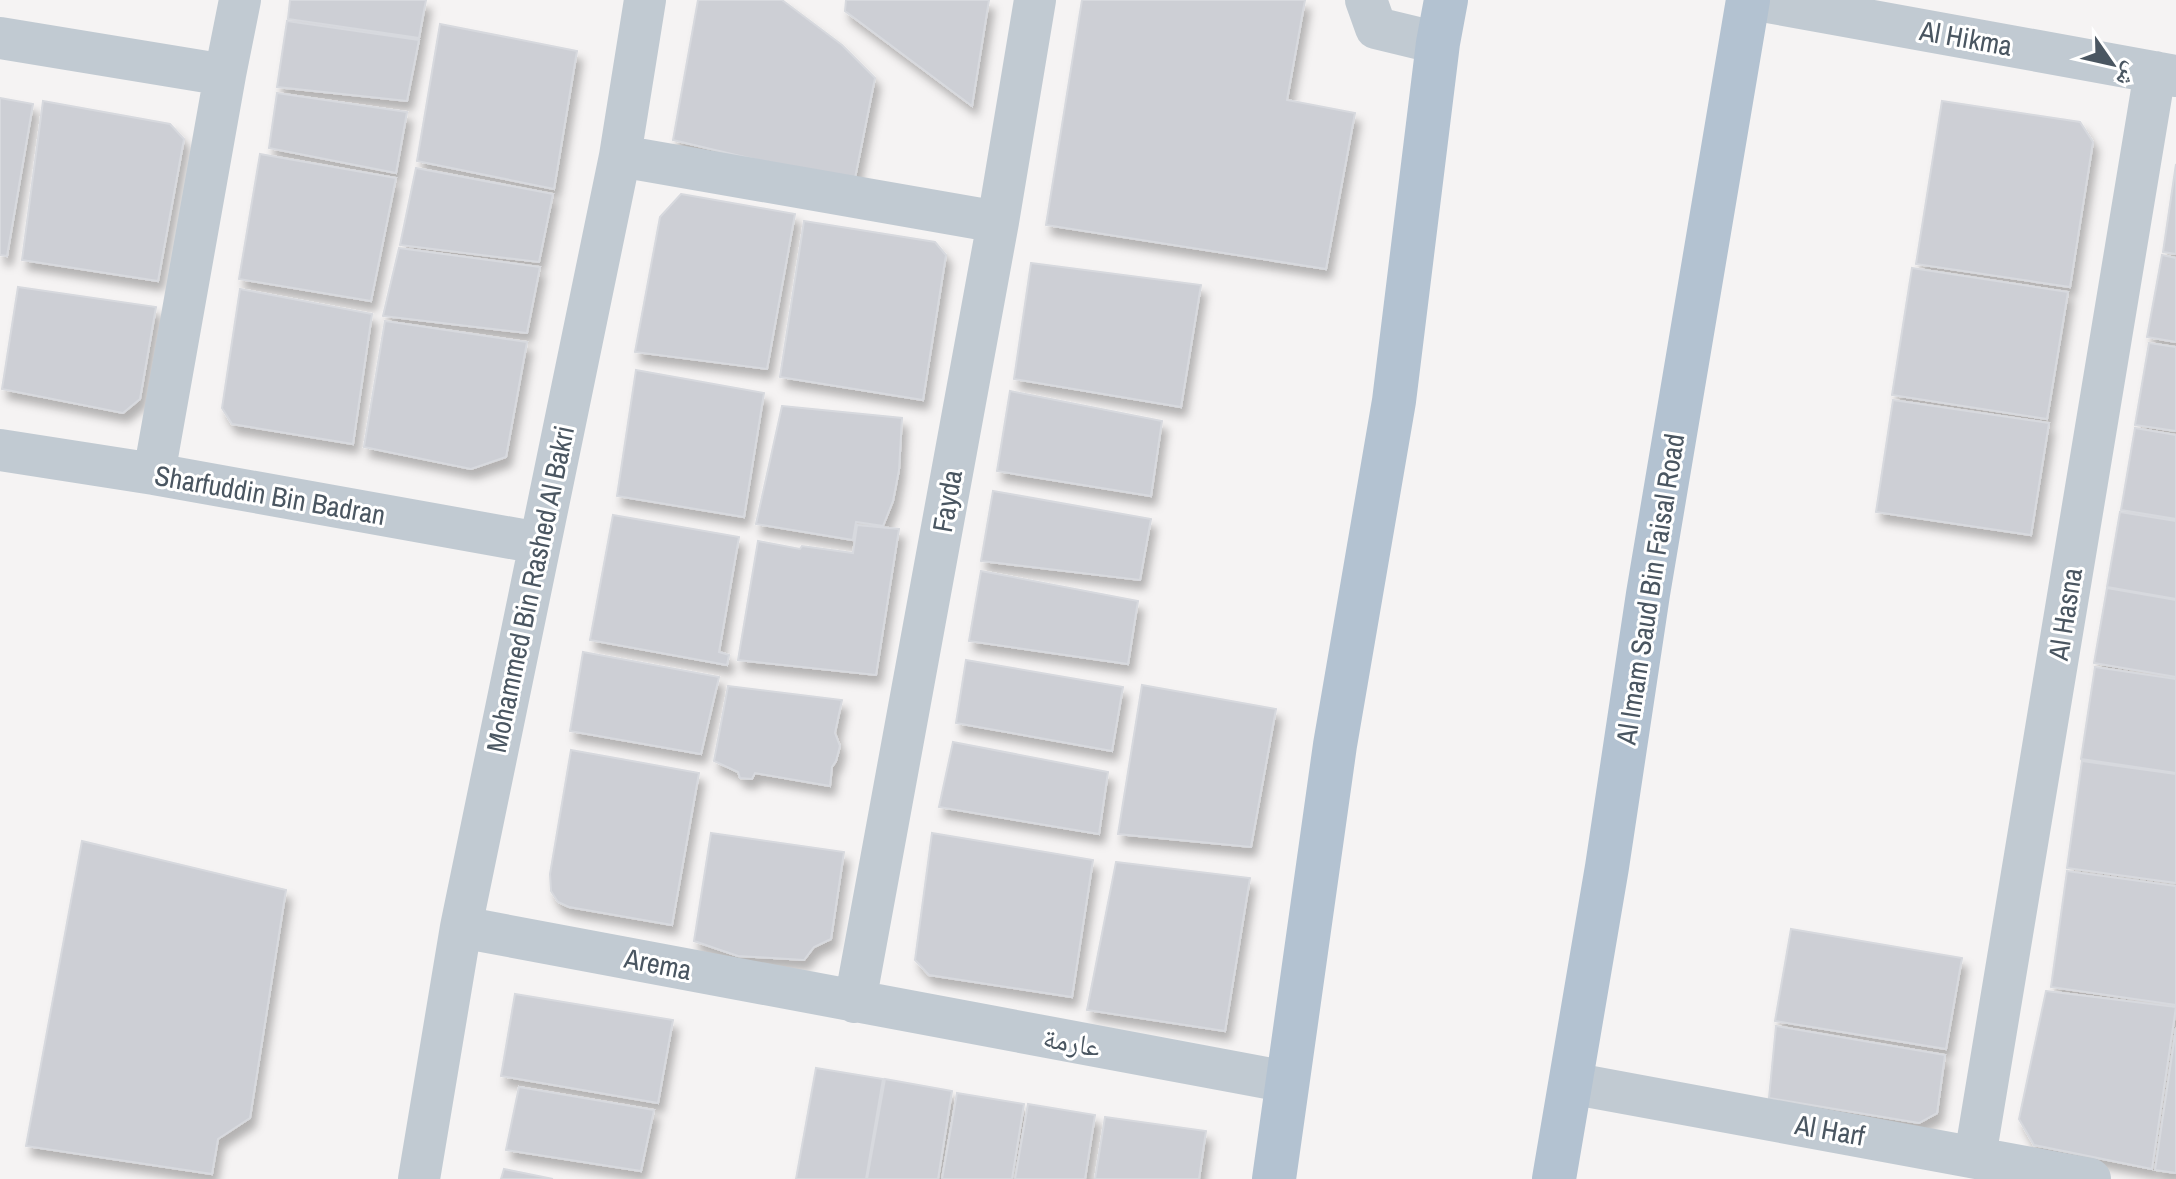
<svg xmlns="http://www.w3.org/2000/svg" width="2176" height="1179" font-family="'Archivo Narrow','Noto Naskh Arabic',sans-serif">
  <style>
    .building { fill: #cdcfd5; stroke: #d7d9de; stroke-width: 2; filter: url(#shadow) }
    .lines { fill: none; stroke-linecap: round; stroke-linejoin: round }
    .minor { stroke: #c1cad2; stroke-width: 42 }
    .major { stroke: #b3c2d1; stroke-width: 44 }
    .labels { text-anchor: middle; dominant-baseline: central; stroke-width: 6; stroke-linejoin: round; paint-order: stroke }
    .street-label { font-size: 28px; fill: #4a5661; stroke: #fff }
  </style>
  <defs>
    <filter id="shadow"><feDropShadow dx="5" dy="9" stdDeviation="4" flood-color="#0004"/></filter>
  </defs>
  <rect width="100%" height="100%" fill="#f5f3f3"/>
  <path class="building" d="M290,0H426L419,38L288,19Z
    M698,0H782L842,45L875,78L854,183L673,140Z
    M846,0H989L972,106L845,11Z
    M1082,0H1305L1287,100L1355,113L1326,269L1046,225Z
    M287,21L419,40L407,101L277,87Z
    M440,24L577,51L554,189L417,161Z
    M277,93L407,112L396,173L269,148Z
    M0,98L33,104L7,256L0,255Z
    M43,101L170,124L184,139L158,281L22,260Z
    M1942,101L2080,122L2093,142L2070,287L1916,264Z
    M260,154L396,178L371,301L239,279Z
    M2176,164V254L2163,252Z
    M416,168L553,194L539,262L400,245Z
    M681,194L795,214L767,369L635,352L660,217Z
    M804,221L935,242L946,255L923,400L780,377Z
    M399,248L540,267L527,333L383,316Z
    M2162,255L2176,258V342L2147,337Z
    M1031,263L1201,285L1181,407L1014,379Z
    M1912,268L2068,292L2047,419L1892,395Z
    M18,287L156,307L140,399L123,413L2,389Z
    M240,289L372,314L353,444L232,424L222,408Z
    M385,321L527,342L506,457L471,469L364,447Z
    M2149,343L2176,347V431L2135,425Z
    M636,370L764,393L744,517L617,496Z
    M1010,391L1162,421L1151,496L997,471Z
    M1893,400L2049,423L2031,535L1876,512Z
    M782,406L902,418L899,470L893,501L883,526L856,522L853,540L756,524Z
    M2135,428L2176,435V519L2121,510Z
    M993,491L1151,519L1140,580L981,561Z
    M2120,512L2176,521V599L2107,587Z
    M613,515L739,537L719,652L729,655L727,665L590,640Z
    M857,525L899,529L876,675L738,660L758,541L800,549L802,546L853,553Z
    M981,571L1138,601L1128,664L969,641Z
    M2107,588L2176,600V677L2094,663Z
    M583,652L719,677L701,754L570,731Z
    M966,660L1123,687L1112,751L956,723Z
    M2095,667L2176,679V773L2081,759Z
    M1142,685L1276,709L1251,847L1118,834Z
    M728,686L842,700L835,733L840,746L836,761L832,767L830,786L755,773L752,779L740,778L738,772L714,761Z
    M953,742L1108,772L1099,834L939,807Z
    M571,750L699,773L672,925L569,907L558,902L551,891L550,874Z
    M2082,761L2176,774V883L2067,868Z
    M711,833L844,852L831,939L814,947L804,960L738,956L694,941Z
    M932,833L1093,860L1072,997L929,975L915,960Z
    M82,841L286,890L250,1118L218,1139L212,1174L26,1146Z
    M1116,862L1250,878L1225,1031L1087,1010Z
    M2067,871L2176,886V1005L2051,987Z
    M1791,929L1962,958L1946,1049L1775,1021Z
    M2046,991L2176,1007L2152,1169L2034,1145L2019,1119Z
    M515,994L673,1020L658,1103L501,1076Z
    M1776,1026L1945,1055L1937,1113L1919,1123L1769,1098Z
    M2176,1028V1173L2155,1170Z
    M816,1068L883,1079L866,1179H796Z
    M885,1079L952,1091L938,1179H867Z
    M519,1087L654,1110L641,1171L506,1150Z
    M957,1093L1024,1104L1012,1179H942Z
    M1028,1104L1095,1115L1085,1179H1015Z
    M1105,1117L1206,1131L1199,1179H1095Z
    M504,1169L553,1179H501Z"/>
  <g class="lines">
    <path class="minor" d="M1366,0L1376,28L1438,43
      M1757,0L2176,76
      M0,38L225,75L154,474
      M225,75L240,0
      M620,156L998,222
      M0,450L154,474L539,543
      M461,927L1288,1082
      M855,1002L998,222L1035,0
      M1570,1083L2090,1179
      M1975,1157L2155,72
      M419,1179L461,927L620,156L645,0"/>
    <path class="major" d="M1274,1179L1335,745L1394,401L1438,43L1446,0
      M1554,1179L1607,867L1648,594L1748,0"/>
  </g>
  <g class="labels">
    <g class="street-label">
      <text transform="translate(1966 38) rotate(10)">Al Hikma</text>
      <text transform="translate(270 495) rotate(10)">Sharfuddin Bin Badran</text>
      <text transform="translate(947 501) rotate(-80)">Fayda</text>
      <text transform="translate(530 589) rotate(-78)">Mohammed Bin Rashed Al Bakri</text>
      <text transform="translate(1650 589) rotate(-81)">Al Imam Saud Bin Faisal Road</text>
      <text transform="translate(2065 614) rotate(-81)">Al Hasna</text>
      <text transform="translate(658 964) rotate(11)">Arema</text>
      <text transform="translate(1072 1042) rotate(10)">عارمة</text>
      <text transform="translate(1830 1130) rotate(10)">Al Harf</text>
    </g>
  </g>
  <g transform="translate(2112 64) rotate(124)" stroke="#ffffff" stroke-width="6" paint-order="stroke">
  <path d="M0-6L14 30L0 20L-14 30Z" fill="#4a5661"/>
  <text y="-12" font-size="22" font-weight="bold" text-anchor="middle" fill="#4a5661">ش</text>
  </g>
</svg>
